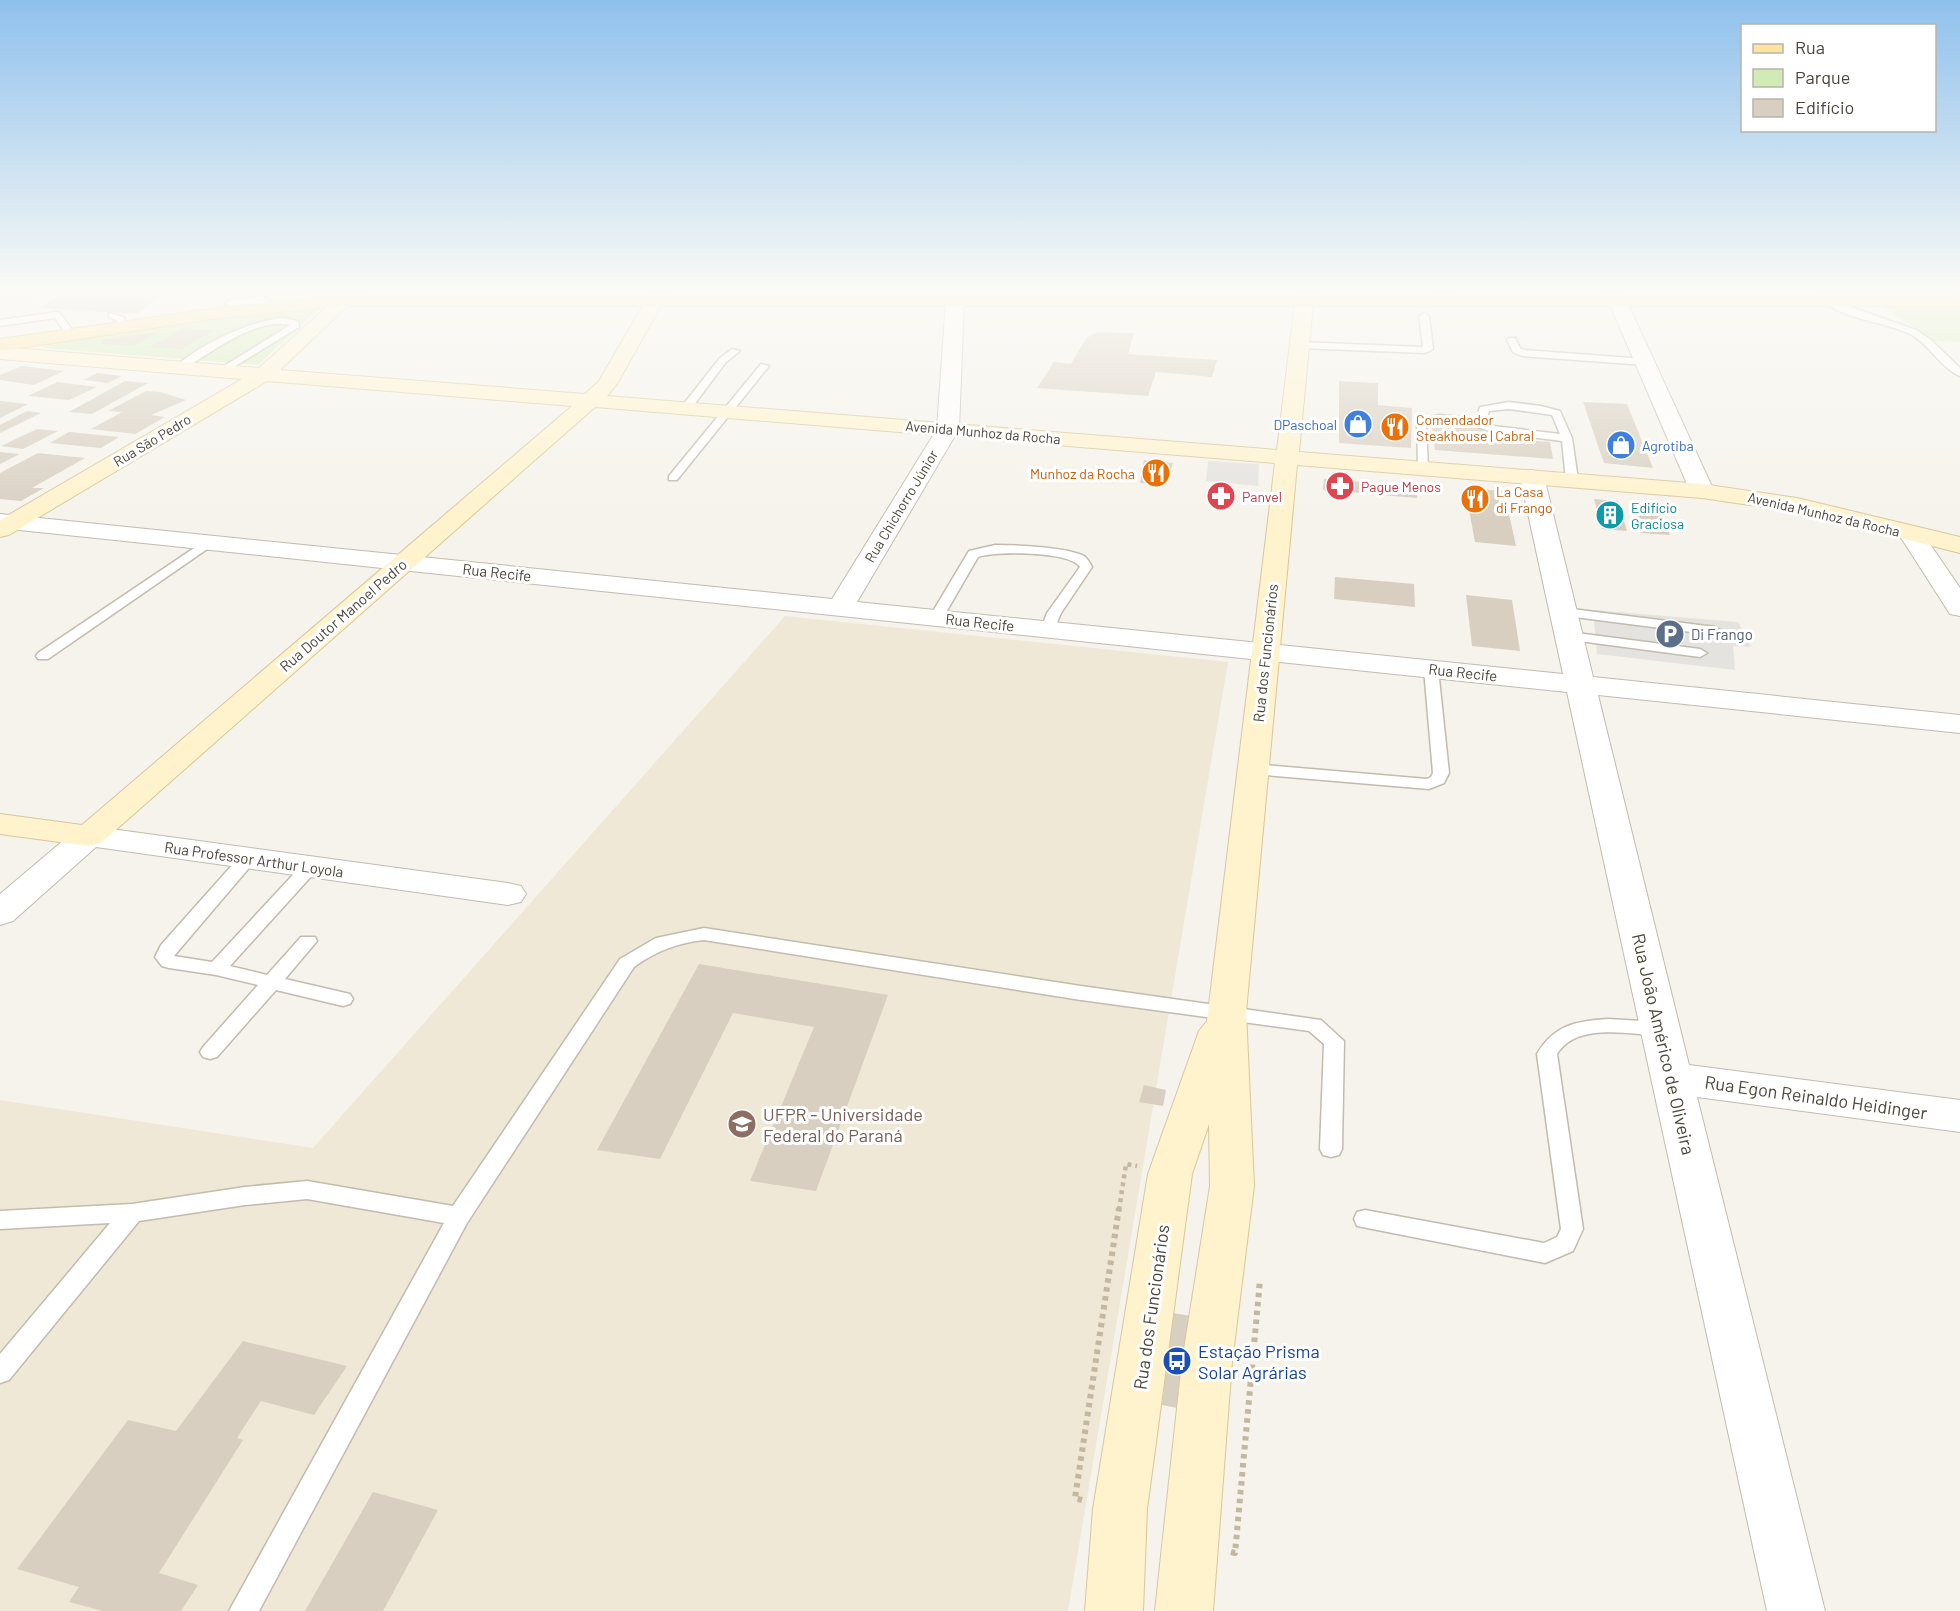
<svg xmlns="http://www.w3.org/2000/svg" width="1960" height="1611" font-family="Barlow,sans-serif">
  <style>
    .education { fill: #efe8d6 }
    .green { fill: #d2eab5 }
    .parking { fill: #e5e3e0 }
    .building { fill: #d8cfc1 }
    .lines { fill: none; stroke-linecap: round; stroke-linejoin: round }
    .lane-casing { stroke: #c2bbae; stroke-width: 3 }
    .street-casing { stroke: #c2bbae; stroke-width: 2 }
    .secondary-casing { stroke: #d6c79b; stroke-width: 2 }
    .primary-casing { stroke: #e6c16a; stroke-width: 2 }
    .path-far1 { stroke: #c4b79f; stroke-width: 4.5; stroke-dasharray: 4 4; stroke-linecap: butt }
    .path { stroke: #c4b79f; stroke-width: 6; stroke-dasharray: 4.5 4.5; stroke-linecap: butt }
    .lane { fill: #fff; fill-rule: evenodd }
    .street { fill: #fff; fill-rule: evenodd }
    .secondary { fill: #fff3cd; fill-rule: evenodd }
    .primary { fill: #ffe39c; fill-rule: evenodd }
    .labels { text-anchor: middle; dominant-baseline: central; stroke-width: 6; stroke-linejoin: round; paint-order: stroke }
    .far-food-label { font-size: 14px; fill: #c56008; stroke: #fff; text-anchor: start }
    .far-shop-label { font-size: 14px; fill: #366cbe; stroke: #fff; text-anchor: end }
    .far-street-label { font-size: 14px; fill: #4b4439; stroke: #fff }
    .far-health-label { font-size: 14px; fill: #be3a42; stroke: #fff; text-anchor: start }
    .far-culture-label { font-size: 14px; fill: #0d838f; stroke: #fff; text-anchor: start }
    .street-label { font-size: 15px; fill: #4b4439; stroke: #fff }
    .service-label { font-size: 15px; fill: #4e5e75; stroke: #fff; text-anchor: start }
    .near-street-label { font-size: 18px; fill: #4b4439; stroke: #fff }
    .near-education-label { font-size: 18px; fill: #785e54; stroke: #fff; text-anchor: start }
    .near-transit-label { font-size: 18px; fill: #164399; stroke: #fff; text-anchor: start }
  </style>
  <rect width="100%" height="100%" fill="#f6f3ec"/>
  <path class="education" d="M785,616L1228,662L1068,1611H0V1100L313,1148Z"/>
  <path class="green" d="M1877,303L1960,304V342L1934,341Z
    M317,310L258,365L42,348L50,343L215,318Z"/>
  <path class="parking" d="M0,293H53L39,296L29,304L0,301Z
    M1208,461L1259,464L1258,486L1206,481Z
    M1593,610L1738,622L1751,647L1733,646L1735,670L1597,654Z"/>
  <path class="building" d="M62,293H163L137,314L39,308Z
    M184,328L215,330L181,349L149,347Z
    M159,332L133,346L101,344V340Z
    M1098,332L1134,333L1128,354L1217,360L1212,377L1156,372L1148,396L1037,388L1054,362L1071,364L1086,338Z
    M22,366L64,371L34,385L0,380V375Z
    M97,373L122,376L108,383L83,380Z
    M125,381L148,383L92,414L69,412Z
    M1339,381L1378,383V405L1412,408L1411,448L1339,443Z
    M57,382L97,387L69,400L28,396Z
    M146,391L160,392L186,400L151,415L165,417L135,434L91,429L122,412L108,411Z
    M0,401L28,404L0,418Z
    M1583,402L1627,404L1653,468L1604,463Z
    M27,411L41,413L0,433V425Z
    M1431,422L1482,426L1484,437L1550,442L1553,459L1435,450Z
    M37,429L58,431L23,449L1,446Z
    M69,432L119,437L101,448L50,443Z
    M0,452L20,454L0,464Z
    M38,453L85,458L32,488H44L21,501L0,499V473Z
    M1144,460L1173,463L1166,485L1140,483Z
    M1324,479L1362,482V493L1323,490Z
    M1368,482L1416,486L1417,498L1369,494Z
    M1465,488L1504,491L1516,546L1475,542Z
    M1594,499L1618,501L1627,531L1602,529Z
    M1630,501L1658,504L1670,535L1641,533Z
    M1335,577L1414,584L1415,607L1334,599Z
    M1466,595L1512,600L1520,651L1472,646Z
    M699,964L888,995L816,1191L750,1181L814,1027L733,1013L660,1159L597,1150Z
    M1144,1085L1166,1090L1163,1106L1139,1102Z
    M1173,1313L1192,1316L1182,1409L1162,1405Z
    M243,1341L347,1366L314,1415L261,1401L237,1438L243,1440L159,1573L198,1585L181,1611H103L69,1602L79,1587L17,1569L128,1420L176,1431Z
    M373,1492L438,1510L383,1611H305Z"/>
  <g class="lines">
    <g class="lane-casing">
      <path id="lane" d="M1438,293H1450L1467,301L1460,303Z
        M1949,293L1960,295V301L1940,297H1831V300L1916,330L1931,340L1960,368V376C1942,369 1929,344 1910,334C1883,321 1845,320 1823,301V293Z
        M264,297L280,307L276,310L262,303L229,306L225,303L229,300Z
        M57,312L60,313L75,334V338H69L55,318L0,326V320Z
        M109,313L124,317L127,329H121L117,321L109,317Z
        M1424,313L1429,316L1433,349L1425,353L1299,348L1294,345L1299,342L1423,347L1419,316Z
        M282,318L298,321L299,327L224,373L216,371L290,325C256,317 211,353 182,370L174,368C198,345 250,321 282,318Z
        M1509,338H1515L1520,348L1524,350L1645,359L1650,362L1645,365L1522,356L1513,352L1507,340Z
        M732,349L740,351L726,362L690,410H682V406L720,358Z
        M761,364L769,366L677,480H669V476Z
        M1509,402L1541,406L1560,411L1572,438L1578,480L1576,482L1572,483L1566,480L1562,441L1491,432L1476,426L1457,422L1426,423L1428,468L1422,471L1418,470L1417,419L1440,415L1476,419L1480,407ZM1509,409L1552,415L1560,434L1494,426L1486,422L1489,411Z
        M209,538L213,539L215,542L213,545L48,659H38L36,656L38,653Z
        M995,545C1015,545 1067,547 1084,556C1088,559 1090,563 1092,567L1061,613L1053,632H1043L1041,629L1047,613L1080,567C1070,551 995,551 978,557L941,621L936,622L929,618L969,551Z
        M1564,608L1715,627L1722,631L1715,635L1559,615L1557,612Z
        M1569,632L1700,649L1707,653L1700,657L1564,639L1562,636Z
        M1431,665L1438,669L1449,773L1444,783L1429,789L1253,774L1245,769L1253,764L1427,779L1431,777L1433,773L1424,669Z
        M248,853L254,854L257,858L254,862L174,956L212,962L304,863H316L319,867L316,871L230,966L267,975L301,937H315L317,941L285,979L350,994L353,999L350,1004L343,1006L276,990L217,1057L210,1059L203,1057L200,1052L203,1047L258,985L216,975L169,968L162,966L155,957L161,945L242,854Z
        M704,928L1081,986L1321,1020L1344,1041L1342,1149L1339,1155L1331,1157L1323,1155L1320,1149L1324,1044L1309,1031L1081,1000L704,940C677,943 656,951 634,967L467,1223L259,1611H229L444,1223L307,1199L245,1205L139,1221L9,1380L0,1383V1354L110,1223L0,1229V1211L132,1204L245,1187L307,1181L453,1206L620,959L656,938Z
        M1608,1019L1660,1022L1667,1024L1670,1029L1667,1034L1660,1036C1630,1034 1576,1022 1557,1054L1583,1229L1573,1251L1545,1263L1357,1226L1354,1219L1357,1212L1365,1210L1544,1243L1557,1237L1561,1229L1537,1054C1554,1025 1576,1021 1608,1019Z"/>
    </g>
    <g class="street-casing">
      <path id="street" d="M1605,293H1623L1714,491L1710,496L1702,498L1694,496L1690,491Z
        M955,296L961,297L964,301L959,429L857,602L1563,674L1520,477L1524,472L1532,470L1540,472L1544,477L1593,677L1960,715V733L1598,695L1689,1065L1960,1100V1132L1697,1097L1825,1611H1767L1567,692L0,528V514L832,599L937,429L946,301L949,297Z
        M1910,526L1919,528L1960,588V616L1950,614L1898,533L1901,528Z
        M89,826L508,883L521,886L526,894L521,902L508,905L96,847L13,921L0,925V894L77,829Z"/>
    </g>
    <g class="secondary-casing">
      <path id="secondary" d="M342,293H361L280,370L585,394L599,381L650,293H668L617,384L607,396L1277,450L1296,293H1314L1299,452L1702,484L1797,498L1960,537V553L1797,512L1702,498L1297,465L1246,1012L1254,1186L1232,1362L1213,1611H1155L1182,1362L1210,1186L1209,1124L1192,1174L1147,1509L1143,1611H1085L1093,1509L1148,1174L1199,1031L1207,1021L1275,463L595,407L101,843L89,846L0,834V814L82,825L572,406L267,381L9,535L0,537V520L242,379L0,359V347L259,368Z"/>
    </g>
    <g class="primary-casing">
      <path id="primary" d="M343,296H1960V306H343L219,318L0,351V339L219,308Z"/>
    </g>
    <path class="path-far1" d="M1119,1210L1126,1164L1137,1166"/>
    <path class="path" d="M1082,1500L1075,1498L1119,1208
      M1231,1552L1235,1553L1260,1280"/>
    <use href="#lane" class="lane"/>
    <use href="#street" class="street"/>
    <use href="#secondary" class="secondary"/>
    <use href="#primary" class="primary"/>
  </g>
  <linearGradient id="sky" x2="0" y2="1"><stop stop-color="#8fc1ec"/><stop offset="0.56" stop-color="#fbfaf6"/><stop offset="1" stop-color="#fbfaf6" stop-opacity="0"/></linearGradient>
  <rect width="1960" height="519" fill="url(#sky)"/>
  <defs>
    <g id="shop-disc" transform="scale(1.5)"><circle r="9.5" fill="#3f7fe0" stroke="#fff"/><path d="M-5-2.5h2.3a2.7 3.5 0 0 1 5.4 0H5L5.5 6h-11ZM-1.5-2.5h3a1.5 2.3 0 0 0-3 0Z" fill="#fff"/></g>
    <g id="restaurant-disc" transform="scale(1.5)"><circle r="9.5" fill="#e8710a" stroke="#fff"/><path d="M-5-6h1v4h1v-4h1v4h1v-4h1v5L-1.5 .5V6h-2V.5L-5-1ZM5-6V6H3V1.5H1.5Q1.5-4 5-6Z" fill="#fff"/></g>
    <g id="pharmacy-disc" transform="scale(1.5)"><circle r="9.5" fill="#e0444e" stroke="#fff"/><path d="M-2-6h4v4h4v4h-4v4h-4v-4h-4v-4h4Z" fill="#fff"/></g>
    <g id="building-disc" transform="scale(1.5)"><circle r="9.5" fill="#0f9aa8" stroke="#fff"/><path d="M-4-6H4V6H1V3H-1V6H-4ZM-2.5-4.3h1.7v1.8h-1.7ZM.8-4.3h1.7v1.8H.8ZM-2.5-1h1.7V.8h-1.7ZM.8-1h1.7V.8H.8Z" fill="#fff"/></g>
    <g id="parking-disc" transform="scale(1.5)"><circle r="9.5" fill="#5c6f8a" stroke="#fff"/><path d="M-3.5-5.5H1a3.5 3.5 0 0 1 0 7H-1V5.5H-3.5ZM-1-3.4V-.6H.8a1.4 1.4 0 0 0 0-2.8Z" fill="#fff"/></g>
    <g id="university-disc" transform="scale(1.5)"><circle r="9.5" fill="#8d6e63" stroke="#fff"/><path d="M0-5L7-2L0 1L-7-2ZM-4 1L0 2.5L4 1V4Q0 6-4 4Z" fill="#fff"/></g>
    <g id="bus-disc" transform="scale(1.5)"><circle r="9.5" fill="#1a4fb4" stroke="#fff"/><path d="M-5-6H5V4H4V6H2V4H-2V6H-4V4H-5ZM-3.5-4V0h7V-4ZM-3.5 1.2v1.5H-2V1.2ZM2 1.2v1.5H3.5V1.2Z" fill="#fff"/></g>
  </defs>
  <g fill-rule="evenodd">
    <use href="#shop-disc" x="1358" y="424"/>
    <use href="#restaurant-disc" x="1395" y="427"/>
    <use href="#shop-disc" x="1621" y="445"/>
    <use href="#restaurant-disc" x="1156" y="473"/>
    <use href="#pharmacy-disc" x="1340" y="486"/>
    <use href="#pharmacy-disc" x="1221" y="496"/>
    <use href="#restaurant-disc" x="1475" y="499"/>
    <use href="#building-disc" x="1610" y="515"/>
    <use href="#parking-disc" x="1670" y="634"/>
    <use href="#university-disc" x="742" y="1124"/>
    <use href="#bus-disc" x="1177" y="1361"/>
  </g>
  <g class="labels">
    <g class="far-food-label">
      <text x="1416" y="419">Comendador<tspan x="1416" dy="16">Steakhouse | Cabral</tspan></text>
      <text x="1135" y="473" text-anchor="end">Munhoz da Rocha</text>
      <text x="1496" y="491">La Casa<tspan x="1496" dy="16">di Frango</tspan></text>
    </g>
    <g class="far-shop-label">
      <text x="1337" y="424">DPaschoal</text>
      <text x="1642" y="445" text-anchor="start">Agrotiba</text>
    </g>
    <g class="far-street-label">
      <text transform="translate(983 432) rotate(5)">Avenida Munhoz da Rocha</text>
      <text transform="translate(152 440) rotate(-31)">Rua São Pedro</text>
      <text transform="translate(901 506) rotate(-59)">Rua Chichorro Júnior</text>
      <text transform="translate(1824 514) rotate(13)">Avenida Munhoz da Rocha</text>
    </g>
    <g class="far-health-label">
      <text x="1361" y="486">Pague Menos</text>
      <text x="1242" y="496">Panvel</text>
    </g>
    <g class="far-culture-label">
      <text x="1631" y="507">Edifício<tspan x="1631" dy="16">Graciosa</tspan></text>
    </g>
    <g class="street-label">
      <text transform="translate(497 572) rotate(6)">Rua Recife</text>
      <text transform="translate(343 615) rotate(-41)">Rua Doutor Manoel Pedro</text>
      <text transform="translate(980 622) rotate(6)">Rua Recife</text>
      <text transform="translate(1265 653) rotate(-84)">Rua dos Funcionários</text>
      <text transform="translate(1463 672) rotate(6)">Rua Recife</text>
      <text transform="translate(254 859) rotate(8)">Rua Professor Arthur Loyola</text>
    </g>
    <g class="service-label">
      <text x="1691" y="634">Di Frango</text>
    </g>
    <g class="near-street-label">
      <text transform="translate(1664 1044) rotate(77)">Rua João Américo de Oliveira</text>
      <text transform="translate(1816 1097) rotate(8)">Rua Egon Reinaldo Heidinger</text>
      <text transform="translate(1151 1307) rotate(-82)">Rua dos Funcionários</text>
    </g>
    <g class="near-education-label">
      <text x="763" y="1114">UFPR - Universidade<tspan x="763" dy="21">Federal do Paraná</tspan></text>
    </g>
    <g class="near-transit-label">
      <text x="1198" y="1351">Estação Prisma<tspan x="1198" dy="21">Solar Agrárias</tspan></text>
    </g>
  </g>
  <rect x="1741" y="24" width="195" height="108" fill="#ffffff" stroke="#b7b4b0" stroke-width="1.5"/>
  <rect x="1753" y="44" width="30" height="9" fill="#ffe39c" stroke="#b7b4b0" stroke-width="1.5"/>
  <text x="1795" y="54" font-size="18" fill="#4b4439">Rua</text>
  <rect x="1753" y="69" width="30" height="18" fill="#d2eab5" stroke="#b7b4b0" stroke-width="1.5"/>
  <text x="1795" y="84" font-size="18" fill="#4b4439">Parque</text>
  <rect x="1753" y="99" width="30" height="18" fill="#d8cfc1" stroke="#b7b4b0" stroke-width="1.5"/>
  <text x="1795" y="114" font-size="18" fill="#4b4439">Edifício</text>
</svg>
